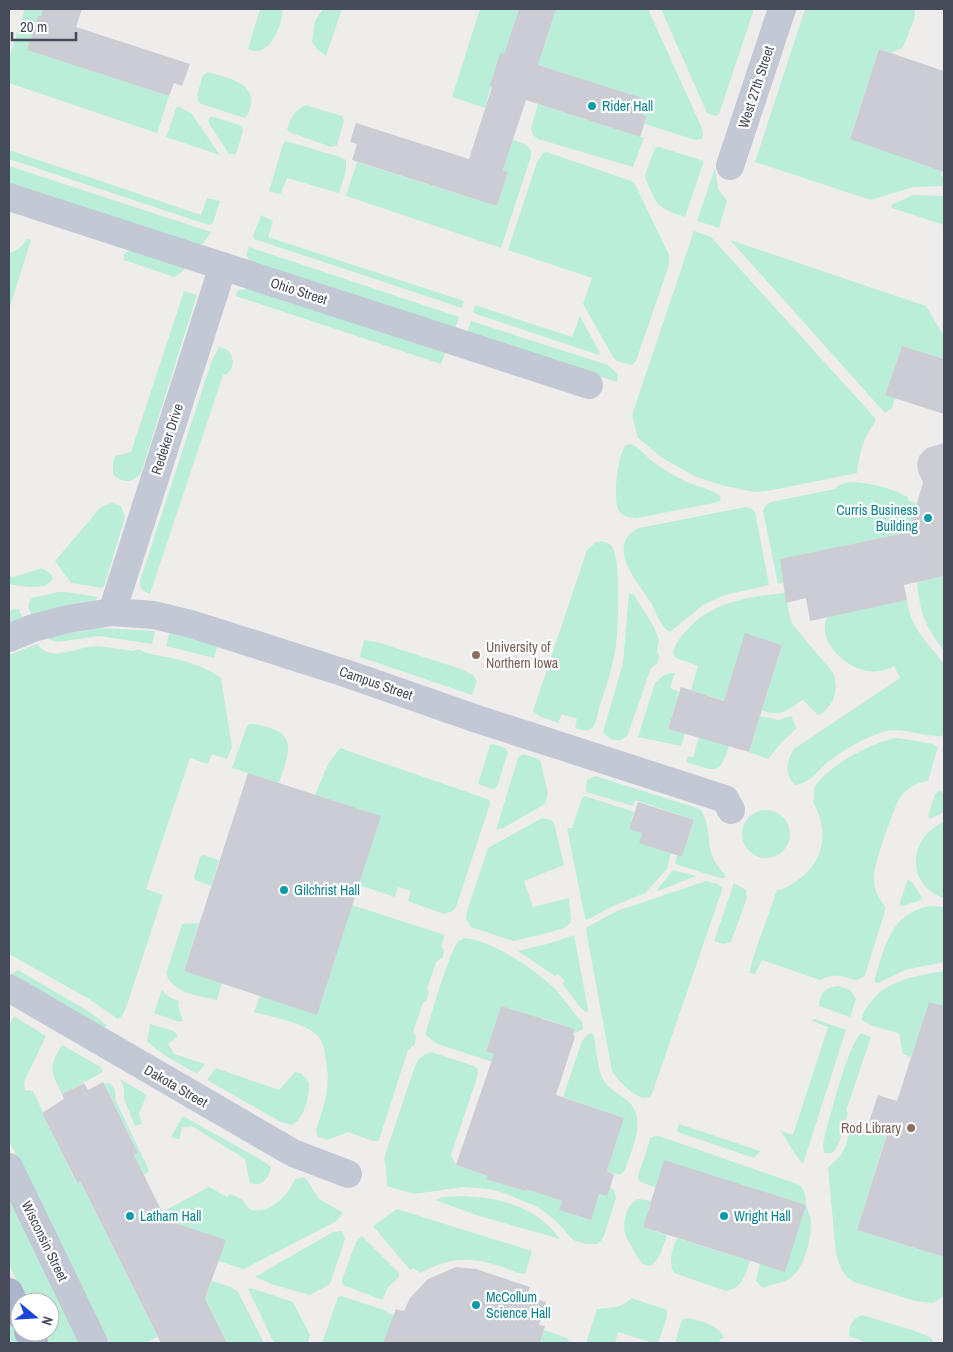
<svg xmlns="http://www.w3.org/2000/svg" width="953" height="1352" font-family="'Archivo Narrow',sans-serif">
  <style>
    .green { fill: #baeed9 }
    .building { fill: #cccdd4 }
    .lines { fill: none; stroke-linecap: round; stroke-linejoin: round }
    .minor { stroke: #c2c8d4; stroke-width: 28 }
    .major { stroke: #acb5cc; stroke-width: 28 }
    .culture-dot { fill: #0f9aa8; stroke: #fff; stroke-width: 2 }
    .education-dot { fill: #8d6e63; stroke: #fff; stroke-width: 2 }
    .labels { text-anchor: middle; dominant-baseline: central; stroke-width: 4.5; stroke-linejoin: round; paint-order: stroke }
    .street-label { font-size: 14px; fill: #454b59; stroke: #fff }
    .culture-label { font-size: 14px; fill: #0d838f; stroke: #fff; text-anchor: start }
    .education-label { font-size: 14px; fill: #785e54; stroke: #fff; text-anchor: start }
  </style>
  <rect width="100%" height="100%" fill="#efedec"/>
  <path class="green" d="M25,9L43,10L41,16H38L27,50L169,96L157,133L9,83V58Z
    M260,9H283C282,25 269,60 248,49Z
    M323,9H342L326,56L317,49L312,42L315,21Z
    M480,9H519L504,54H500L485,108L452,97Z
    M556,9H648L701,126L703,134L702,139L695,140L645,124L647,116L637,113L641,98L538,65Z
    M661,9H754L719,114L716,116L707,113Z
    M805,9H915L914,20L903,47L891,53L879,49L850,138L942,171L941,176L944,177L942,186L913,187L871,200L755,162Z
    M208,72C225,78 254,81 251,104C250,109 249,114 245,118L201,104L198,101L197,95L203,75Z
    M538,104L644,138L633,167L538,139L533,135L531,128Z
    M306,105L342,116L344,121L337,145L331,147L289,132L287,129C291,118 294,110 306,105Z
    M177,106L191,113L220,155L166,137Z
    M210,117H214L242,126L243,131L236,154H229L210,125L208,121Z
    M513,140L525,144L531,150V156L501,248L346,196L357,162L497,206L508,172L503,170Z
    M286,141L340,157L346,160V171L339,193L287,178L281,193L278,194L269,191L283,144Z
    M659,147L704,161L685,217C656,207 658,207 646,180L645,175L655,148Z
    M9,150L201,215L207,198L220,201L213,223L209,225L9,159Z
    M547,152L634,182L669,255V265L636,361L632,365L617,361L613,357L583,304L592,278L508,250L537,162L543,153Z
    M9,166L211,232L203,244L198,245L9,184Z
    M715,168L718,189L727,201L719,228L697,221Z
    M913,195L944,196V225L892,208L891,205Z
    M261,215L273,221L268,237L464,301L462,308L254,239L253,236Z
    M694,231L711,237L875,418V422C863,439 860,451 857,473L773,490L755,492L725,486L696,477L661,457L638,438L632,415Z
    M27,238L31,240L9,310V253C18,251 23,246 27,238Z
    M730,240L926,306L944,336V359L902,346L885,395L895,398L892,408L885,413Z
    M249,247L459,317L455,329L252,262L246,255Z
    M130,250L185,268L181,273L174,277L124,260V254Z
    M248,288L445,353L441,364L236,296L237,291Z
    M184,291L197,295L141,473C134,483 121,484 113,474V463L115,456L131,452Z
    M475,305L572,337L580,316L600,353L599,355L473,313Z
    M471,321L608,365L618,374L617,382L466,335Z
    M219,347L228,350C234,358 235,366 227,374L223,375L150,594C144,592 139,588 140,581L212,360Z
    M631,444C640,448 647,458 656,464C665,470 676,477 687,482C695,486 718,490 721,498L719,502L637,518C630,518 624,517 619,511C612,500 618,453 626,445Z
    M849,482C870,483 889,487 908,497L909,501L917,503L909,532L781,559L784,583L778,584L763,511L766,505L771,502L835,489L837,486Z
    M112,503L121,506L125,517L104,587L101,588L71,583L55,561L100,508L105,505Z
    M746,507L752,509L755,512L769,585L725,595L703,605L670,632C660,627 656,612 651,603C639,583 603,545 639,528Z
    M596,542C602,541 607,541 611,545C622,557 618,628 616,645C613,666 607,685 600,705C598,712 597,721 593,727C588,733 581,730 575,728L577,719L562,714L558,723L539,716L533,711L587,550Z
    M42,568L50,573L53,578C47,592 21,586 9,584V576L13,577Z
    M944,576V651C925,625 920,614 917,582Z
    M59,592H66L98,597L94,602L32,616C29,610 26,604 32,598Z
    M629,593L634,595L654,627L659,640L657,652L659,655L658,663L651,668L628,734C622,744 609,741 603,732L623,663Z
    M785,593L790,618L793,625L834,674L836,687L833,701L823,713L818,715L803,700C787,710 780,718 762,710L782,645L746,634L724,701L691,690L698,666L676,658L673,653C676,642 681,636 689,628C714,601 750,597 785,593Z
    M907,600C911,630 928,642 944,664V731L942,736C921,738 903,725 880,733C862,739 844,750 829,761C817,771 811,783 795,785C784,774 786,761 794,749L900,678L894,666C885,670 878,673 868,671C845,668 815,640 828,616Z
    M19,609L23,620L9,626V615L11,610Z
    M98,628L155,631L152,644L99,636L57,642L51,640L47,637Z
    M170,632L218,645L214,658L166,646Z
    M364,640L377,642L461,669L473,675L477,681L472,695L360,657Z
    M37,644C52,664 77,646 97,646C109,647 121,649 133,651L139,649C146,654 153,654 161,656C182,660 204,665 221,678L232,747L227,759L212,754L208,764L190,758L146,889L163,895L127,1005L122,1016L118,1019L89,999L9,954V655Z
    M671,673H675L670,688L679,692L668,729L685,734L681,746L638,737L655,683L664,675Z
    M760,716L778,720L791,716L797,728L782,742L768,759L749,752Z
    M250,724C258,724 265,726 273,729C299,738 285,763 279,783L232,768L247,726Z
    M699,737L729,746C719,778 714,770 686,762L688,756L693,757Z
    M898,738L933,744L937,747V750L928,781C913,783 904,790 897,803C891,818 873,865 874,880C874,891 880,900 886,908L865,975C857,984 851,978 841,976C834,975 827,976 820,980L762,960L755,974L749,973L753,958L777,890C785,889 791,885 798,880C825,861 829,830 813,802C815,797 812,792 815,787C826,767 875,740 898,738Z
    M493,744L505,748L508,752L497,787L492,789L478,784L490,745Z
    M340,748L490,800V804L456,907L453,911L444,914L408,901L411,891L398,887L395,897L359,885L380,816L315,795L328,764Z
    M523,754L539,759L541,763L548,794L545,804L503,828L496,830L518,758Z
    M595,776L700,809C710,822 707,837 711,852C713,861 720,869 726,876L724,878H720L675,864L677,855L682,857L694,820L635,800L633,806L586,792L587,780Z
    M940,790L944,795V812L930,819L928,816L935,794Z
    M585,796L634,812L629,829L642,833L671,853L667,869L645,893L611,907L587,920L585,918L567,828H572L582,798Z
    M742 834a24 24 0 1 1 48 0a24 24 0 1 1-48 0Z
    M542,818L551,820L554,823L564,865L524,881L533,907L569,898L571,922L566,927L548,933L513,941L471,927L466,919L467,911L488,848Z
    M944,822V898C905,885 908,837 944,822Z
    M203,855L219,860L211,886L195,880L194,877L200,857Z
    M673,870L696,876L658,891L657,890Z
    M908,879L912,882L922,897L921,900L903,906L900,905V902Z
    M706,881L718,884L722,888V890L652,1094C643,1108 617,1080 612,1071L586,930L587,927L617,911Z
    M734,883L746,890L747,898L731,942L723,944L714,941Z
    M352,905L445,935L441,946L444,950L443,957L436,962L427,989L429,992L427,999L423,1003L413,1032L416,1037L415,1044L408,1050L380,1137L378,1141H373L348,1132L327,1140L317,1136L316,1130C326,1100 331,1088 325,1055C324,1047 322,1039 316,1034C302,1022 271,1017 254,1012L260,996L317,1014Z
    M929,906L944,907V962L905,970L878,983L875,982V978C885,946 890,915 929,906Z
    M199,923L184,971L222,983L217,1000C199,996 174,994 166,974L182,924Z
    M574,935L588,1009L587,1013L580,1007L562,983L565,981L558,974L555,976L518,951L551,943Z
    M465,938C493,941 535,969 555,989C564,999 572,1011 582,1022L583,1029L573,1034L575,1029L542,1018L530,1052L535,1017L501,1006L486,1052L520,1063L523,1072L435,1043L425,1034C430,1020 450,949 458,942C459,940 463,939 465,938Z
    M18,970L88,1011L108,1026L101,1027L12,974Z
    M944,971V1006L929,1002L911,1057L903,1054L899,1033L872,1026L862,1020C862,1014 866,1008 870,1003C887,979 917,976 944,971Z
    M838,986L850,990L856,999L850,1017L819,1006C819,994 825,987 838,986Z
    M162,990L169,997L179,1001L178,1006L183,1021L179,1022L154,1013Z
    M14,1016L46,1036L24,1082L25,1090L33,1091L76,1183L80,1181L158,1337L145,1343H109L9,1141V1025Z
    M815,1019L846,1030L803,1164L795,1154L780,1130L793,1135L828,1027L813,1021L812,1020Z
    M150,1024L174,1031L178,1036L168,1044L174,1054L205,1064L197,1074C180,1064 161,1055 147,1041Z
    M591,1033L594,1036C596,1048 598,1071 604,1081C610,1090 621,1095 628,1101C648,1119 631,1150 625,1170L620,1175L607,1171L624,1118L563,1097L582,1041L587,1035Z
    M861,1033L871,1037L846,1111L848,1112C845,1121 840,1148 833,1152C830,1154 828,1153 824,1153L823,1144L825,1135C831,1114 848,1045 861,1033Z
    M62,1045L101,1067L103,1072L62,1094C50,1070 48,1068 62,1045Z
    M431,1052L474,1066L478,1069L477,1078L451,1155L456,1165L488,1176L487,1179L525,1191L526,1189L562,1201L560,1210L590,1220L599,1194L607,1196L610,1188L614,1190L616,1198L604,1236L601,1241L597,1244H586L573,1240L555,1220L538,1207L504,1193L489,1189L463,1187L414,1194L387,1186L386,1166L384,1158L415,1066C419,1058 422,1055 431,1052Z
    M216,1068L279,1090L295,1072L301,1073L309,1082C309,1098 306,1114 293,1125L281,1122L207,1080Z
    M120,1079L147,1095L139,1113L142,1124L135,1126L124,1099V1088Z
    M108,1083C115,1085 116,1093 115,1099L149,1170L148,1173L143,1174L134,1155L138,1153L104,1084Z
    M183,1116L265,1162L271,1167C269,1178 262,1188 250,1183L245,1159L192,1126L182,1127L180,1138L177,1139L171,1137Z
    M679,1124L760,1151L754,1158L680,1133L677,1131Z
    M853,1125L886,1136L857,1230L944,1257V1296L933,1303L915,1301L854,1282C842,1275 840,1267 836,1254L828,1168C832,1162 838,1160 842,1153C848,1145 847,1134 853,1125Z
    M655,1136H659L800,1185C805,1192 806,1195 806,1203C806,1209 811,1215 811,1222C812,1238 804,1270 789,1279C782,1283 772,1284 763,1288L756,1281L760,1264L656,1188L639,1181L638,1176L649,1143L650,1138Z
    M304,1177L307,1180L319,1199L342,1212L341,1216L335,1222L244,1269L218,1261L225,1240L166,1220L162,1212L209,1187L227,1197L230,1194C233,1195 238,1197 241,1199C246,1202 246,1209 252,1210C272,1213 289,1194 295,1179Z
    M464,1196C502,1198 537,1207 560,1239L479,1216L435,1200L442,1197Z
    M9,1197L80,1343H47L42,1332H50V1302H24L25,1299L9,1264Z
    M638,1199L651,1201L643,1227L667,1235C661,1254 651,1284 634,1251C631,1245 626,1239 625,1233C622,1222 627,1203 638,1199Z
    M397,1209L532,1251L525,1274C517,1273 510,1270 503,1267C469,1256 451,1257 420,1273L413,1268L410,1270L373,1226Z
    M342,1231L345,1239L330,1284L310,1295L274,1285L255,1277L333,1232Z
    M362,1236L399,1273V1277L389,1286L382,1300L343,1285L342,1280L356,1242Z
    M677,1238L750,1261C745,1275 743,1288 726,1291L674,1273C668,1261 672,1250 677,1238Z
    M212,1281L231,1287L238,1292L264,1343H227L205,1299Z
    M251,1288L293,1302L310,1335L308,1343H274L248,1289Z
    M341,1296L387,1311V1313L394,1315L385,1343H322L338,1297Z
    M631,1298L667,1310V1317L658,1343H653L618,1332L615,1343H586L597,1309C610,1307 622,1309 631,1298Z
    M862,1315L912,1330L930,1337L934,1343H867L849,1336C850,1324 851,1320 862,1315Z
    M9,1317L21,1343H9Z
    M689,1318C702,1322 718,1324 724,1338L719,1340L721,1343H675L681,1322L683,1319Z
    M544,1330L567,1338L570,1343H540Z"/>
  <path class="building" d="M43,9H82L76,27L190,64L182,86L174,83L169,96L27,50L38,16H41Z
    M519,9H556L538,65L642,98L637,113L647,116L640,137L526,100L503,170L508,172L497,206L352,160L357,144L350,142L356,123L469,159L492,87L490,86L500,53L504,54Z
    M879,49L944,71V172L850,139Z
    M902,346L944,359V414L885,395Z
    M944,443V576L904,585L907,600L810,621L806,598L786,603L780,559L909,532L923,482L919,474L917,464L919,456L927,448Z
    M745,633L782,645L749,752L668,729L681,687L724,701Z
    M248,773L381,816L317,1015L184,971Z
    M638,802L694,820L682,857L639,843L642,833L629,829Z
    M929,1002L944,1006V1257L857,1230L888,1131L868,1125L878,1095L897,1101Z
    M501,1006L575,1029L573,1034L575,1037L556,1095L624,1118L607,1171L614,1174L610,1188L607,1196L599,1194L591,1220L559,1210L562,1201L526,1189L525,1191L486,1179L488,1176L456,1165L494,1054L486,1052Z
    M103,1082L138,1153L134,1155L166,1220L226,1240L205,1299L227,1343H161L80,1181L77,1183L42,1113L64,1099L62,1094L84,1083L88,1090Z
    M664,1160L806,1205L785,1272L643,1227Z
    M456,1267L476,1269L530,1287L527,1296L546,1302L539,1325L545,1326L540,1343H383L396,1309L404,1311L410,1298L428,1279Z"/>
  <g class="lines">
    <path class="minor" d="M730,166L782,9
      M9,197L589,385
      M112,612L223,266
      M9,638L33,628L68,619L112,612L154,615L191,624L345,673L477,719L725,799L731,810
      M9,988L293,1153L348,1174
      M9,1167L94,1343"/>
    <path class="major" d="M9,1292L20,1315
      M28,1332L34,1343"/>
  </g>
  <g class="culture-dot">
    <circle cx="592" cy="106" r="5"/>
    <circle cx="928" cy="518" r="5"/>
    <circle cx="284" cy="890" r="5"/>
    <circle cx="130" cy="1216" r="5"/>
    <circle cx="724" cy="1216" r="5"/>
    <circle cx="476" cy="1305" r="5"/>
  </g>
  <g class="education-dot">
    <circle cx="476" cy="655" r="5"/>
    <circle cx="911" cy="1128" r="5"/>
  </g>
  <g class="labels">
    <g class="street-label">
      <text transform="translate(756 87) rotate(-72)">West 27th Street</text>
      <text transform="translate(299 291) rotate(18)">Ohio Street</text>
      <text transform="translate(167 439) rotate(-72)">Redeker Drive</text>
      <text transform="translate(376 683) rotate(19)">Campus Street</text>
      <text transform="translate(176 1086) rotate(30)">Dakota Street</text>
      <text transform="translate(45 1241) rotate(64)">Wisconsin Street</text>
    </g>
    <g class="culture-label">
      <text x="602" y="106">Rider Hall</text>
      <text x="918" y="510" text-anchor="end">Curris Business<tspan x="918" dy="16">Building</tspan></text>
      <text x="294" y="890">Gilchrist Hall</text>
      <text x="140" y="1216">Latham Hall</text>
      <text x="734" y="1216">Wright Hall</text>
      <text x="486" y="1297">McCollum<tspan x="486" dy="16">Science Hall</tspan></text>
    </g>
    <g class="education-label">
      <text x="486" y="647">University of<tspan x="486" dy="16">Northern Iowa</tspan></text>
      <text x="901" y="1128" text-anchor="end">Rod Library</text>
    </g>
  </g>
  <rect width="953" height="1352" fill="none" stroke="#454b59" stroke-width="20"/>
  <g transform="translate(35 1317) rotate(108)"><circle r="24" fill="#ffffff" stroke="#b5b7bd"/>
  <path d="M0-4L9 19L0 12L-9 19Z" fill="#1a45dc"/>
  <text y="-8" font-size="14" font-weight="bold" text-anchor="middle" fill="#454b59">N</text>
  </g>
  <path d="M12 32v8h64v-8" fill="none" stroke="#454b59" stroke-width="2.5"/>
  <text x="20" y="32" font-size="15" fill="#454b59" stroke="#ffffff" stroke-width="4" paint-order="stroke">20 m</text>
</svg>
